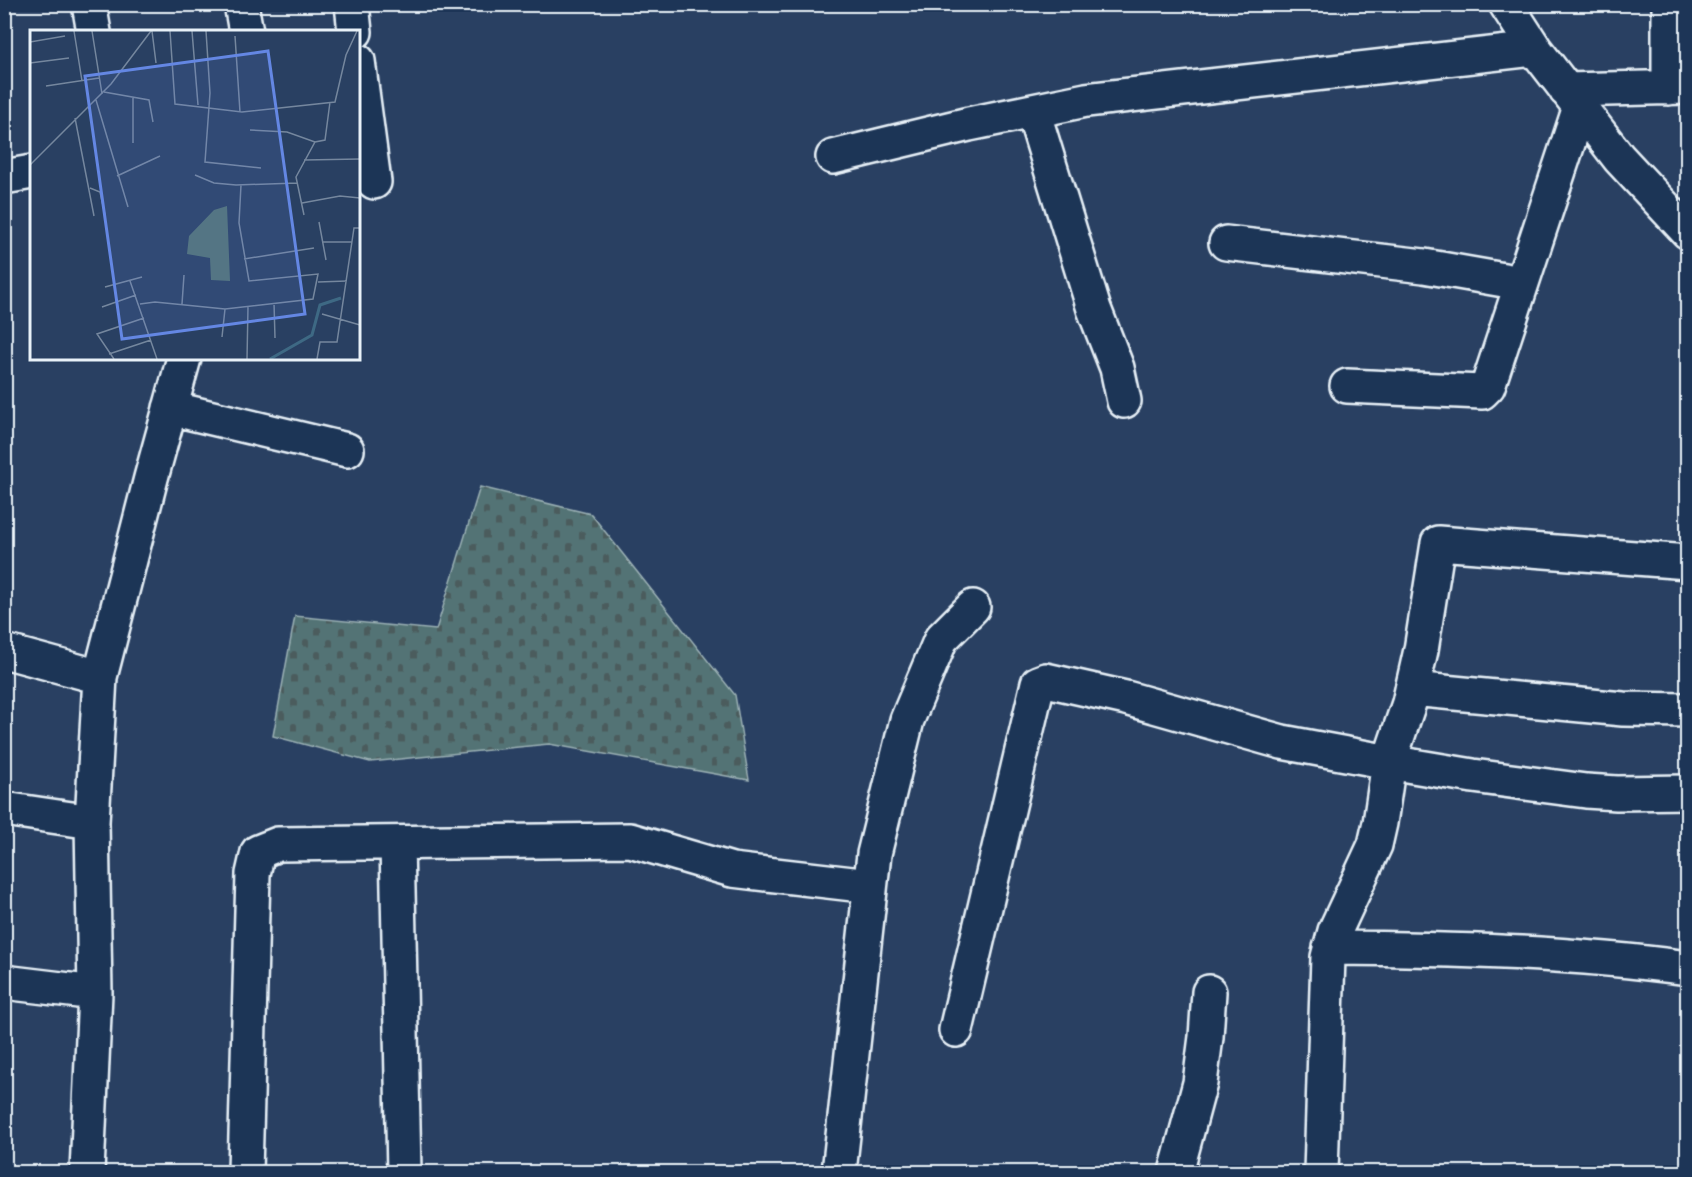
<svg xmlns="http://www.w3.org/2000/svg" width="1692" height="1177" font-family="Caveat,sans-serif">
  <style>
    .cemetery { fill: url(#cemetery-stones); stroke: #9db2b6; stroke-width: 1.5 }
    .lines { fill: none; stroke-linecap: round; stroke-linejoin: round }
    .minor-casing { stroke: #e8f1f8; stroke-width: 38 }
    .minor { stroke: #1d3557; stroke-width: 33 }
    .inset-river { fill: none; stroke: #3e6984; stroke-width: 3 }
    .inset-road { fill: none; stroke: #75879e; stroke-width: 1.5 }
    .view { fill: #6487e3; fill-opacity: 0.15; stroke: #6487e3; stroke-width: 3 }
    .inset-edge { fill: none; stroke: #e8f1f8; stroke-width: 3 }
  </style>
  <defs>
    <pattern id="cemetery-stones" width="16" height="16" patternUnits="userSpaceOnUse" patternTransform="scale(1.5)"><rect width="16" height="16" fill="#527374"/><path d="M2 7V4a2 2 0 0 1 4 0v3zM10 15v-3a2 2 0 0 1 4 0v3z" fill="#4b5b5d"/></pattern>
  </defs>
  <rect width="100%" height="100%" fill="#294062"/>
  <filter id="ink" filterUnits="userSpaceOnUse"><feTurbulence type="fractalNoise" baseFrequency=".0167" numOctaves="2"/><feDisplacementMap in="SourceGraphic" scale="12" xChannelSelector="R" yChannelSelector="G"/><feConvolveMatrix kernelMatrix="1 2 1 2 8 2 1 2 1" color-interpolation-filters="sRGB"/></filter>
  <g filter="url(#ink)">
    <path class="cemetery" d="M480,487L591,514L735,695L749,780L549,744L370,762L273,736L295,616L436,630Z"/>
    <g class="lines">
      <g class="minor-casing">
        <path id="minor" d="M89,4L94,32
          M241,4L246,32
          M352,4L355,32
          M1506,4L1535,49L1619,158L1688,232
          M1669,4V88
          M358,61L374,182
          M1566,90L1688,87
          M1033,111L1094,309L1117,368L1124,401
          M833,157L969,124L1086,100L1535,49
          M4,177L32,172
          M1226,243L1424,266L1521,283
          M1347,386L1482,392L1488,386L1580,107
          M170,408L347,450
          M4,651L100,677
          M1412,689L1623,709L1688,710
          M4,809L92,822
          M397,843L404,1172
          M1330,948C1450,949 1569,952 1688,968
          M4,982L95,993
          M956,1030L1038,683L1046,680L1126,698L1282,742L1389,762L1473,776L1586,791L1617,793L1688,792
          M87,1172L95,993L92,822L100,677L151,478L184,358
          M245,1172L253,874L258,852L278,844L630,840L732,870L870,886
          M839,1172L874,854L907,720L941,639L973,607
          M1176,1172L1200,1083L1206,1037L1209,992
          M1321,1172L1328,957L1335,931L1375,845L1380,823L1389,762L1409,703L1421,650L1438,543L1688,562"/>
      </g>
      <use href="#minor" class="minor"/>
    </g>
  </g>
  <g transform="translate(30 30)">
    <rect width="330" height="330" fill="#294062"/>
    <path d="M197,176L200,251L181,250L180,228L157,224L159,206L184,180Z" fill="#527374"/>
    <path class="inset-river" d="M240,329L282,305L290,275L311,268"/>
    <path class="inset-road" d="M44,1L52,51M62,1L72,64M122,1L126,33M140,1L145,74L212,82L305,72L316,25L327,1M162,1L168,75M176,1L180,63L175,132L231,138M205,6L210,82M0,12L35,6M0,33L39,28M16,56L69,48M74,62L119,70L123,92M103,67V113M66,70L98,177M45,88L64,186M220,100L257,102L285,112M274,130L330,129M0,135L81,54L121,1M165,145L184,153L206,155L267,153M87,146L130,126M60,158L70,162L75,185M272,173L310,166L330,168M274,185L266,147L285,112L295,110L300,72M289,192L296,230M293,212H322M214,229L284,218M100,251L127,329M288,252L317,251M75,257L112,247M244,273L245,308M110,274L125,272L195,279L283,269L288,244L219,251L209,193L211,155M152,274L154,245M72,277L106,265M292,284L330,295M192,307L195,279M79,324L121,310M84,329L67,304L114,288M217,329L218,277M287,329L290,312H307L324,198H330"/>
    <path class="view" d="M238,21L275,284L92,309L55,46Z"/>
    <rect width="330" height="330" class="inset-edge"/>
  </g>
  <rect width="1692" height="1177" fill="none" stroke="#1d3557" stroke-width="24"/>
  <rect x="12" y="12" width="1668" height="1153" fill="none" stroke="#e8f1f8" stroke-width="2" filter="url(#ink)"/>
</svg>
